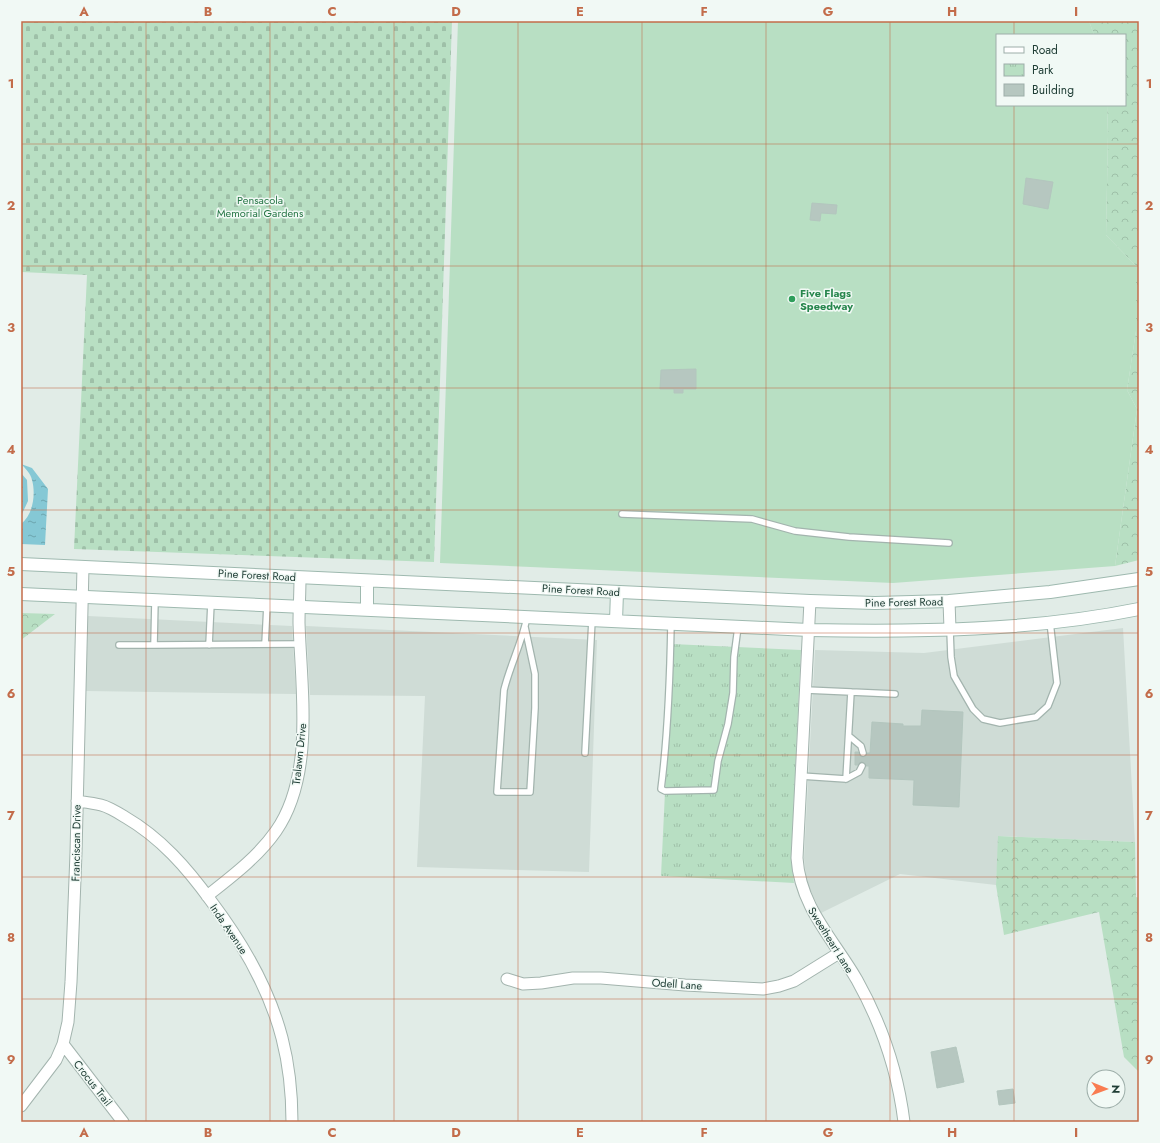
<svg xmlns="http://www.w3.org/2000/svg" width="1160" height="1143" font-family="Jost,sans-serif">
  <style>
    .built { fill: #cfdcd6 }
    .forest { fill: url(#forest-crowns) }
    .cemetery { fill: url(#cemetery-stones) }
    .park { fill: url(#park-tufts) }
    .garden { fill: #b8dfc3 }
    .water { fill: url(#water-ripples) }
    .building { fill: #b6c7c0; stroke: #b3c6be }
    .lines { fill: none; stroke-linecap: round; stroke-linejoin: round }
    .lane-casing { stroke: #a3b4ae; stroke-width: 8 }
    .street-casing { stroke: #a3b4ae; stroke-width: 13 }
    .secondary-casing { stroke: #9eb9af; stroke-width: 14 }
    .lane { stroke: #fff; stroke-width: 5.5 }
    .street { stroke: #fff; stroke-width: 11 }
    .secondary { stroke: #fff; stroke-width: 12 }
    .grid { fill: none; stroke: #c36c4a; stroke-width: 1; stroke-opacity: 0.55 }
    .leisure-dot { fill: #2e9e5b; stroke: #f1f9f5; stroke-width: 1.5 }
    .labels { text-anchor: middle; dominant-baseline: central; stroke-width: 3; stroke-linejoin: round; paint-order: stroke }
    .park-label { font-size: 11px; fill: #287747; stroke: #f1f9f5 }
    .leisure-label { font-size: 11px; font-weight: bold; fill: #27864d; stroke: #f1f9f5; text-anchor: start }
    .street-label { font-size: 11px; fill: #203e36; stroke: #f1f9f5 }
    .neatline { fill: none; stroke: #c36c4a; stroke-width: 1.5 }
    .grid-label { font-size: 13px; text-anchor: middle; font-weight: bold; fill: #c36c4a }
  </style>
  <defs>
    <pattern id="forest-crowns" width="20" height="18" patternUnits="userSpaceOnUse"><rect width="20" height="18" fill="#b8dfc3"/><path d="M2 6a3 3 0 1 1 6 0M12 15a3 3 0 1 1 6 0" fill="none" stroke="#9ec0a8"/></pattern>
    <pattern id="cemetery-stones" width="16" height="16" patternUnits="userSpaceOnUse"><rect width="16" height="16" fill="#b8dfc3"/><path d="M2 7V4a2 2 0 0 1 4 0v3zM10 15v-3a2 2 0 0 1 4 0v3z" fill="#9ec0a8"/></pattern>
    <pattern id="park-tufts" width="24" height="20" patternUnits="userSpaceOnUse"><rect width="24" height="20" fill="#b8dfc3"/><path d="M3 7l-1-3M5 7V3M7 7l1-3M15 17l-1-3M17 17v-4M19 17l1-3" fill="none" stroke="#9ec0a8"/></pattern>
    <pattern id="water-ripples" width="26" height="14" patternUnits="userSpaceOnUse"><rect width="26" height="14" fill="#85c8d5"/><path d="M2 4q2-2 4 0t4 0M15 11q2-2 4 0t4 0" fill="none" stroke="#6ca4ae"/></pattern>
  </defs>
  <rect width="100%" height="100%" fill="#e1ece7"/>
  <path class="built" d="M88,616L292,626L296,694L86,691Z
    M306,626L597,640L589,872L417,867L425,696L310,695Z
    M1123,628L1135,842L999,836L996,885L900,874L821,913L809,887L806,877L804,858L815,650L924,653Z"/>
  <path class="forest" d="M1089,21H1139V560L1115,566L1137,409L1127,390L1136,331V266L1106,235L1108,135L1107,105H1125V35H1094Z
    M21,613L55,614L21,640Z
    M998,836L1135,842L1136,897L1139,898V1072L1124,1057L1099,912L1004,935L996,885Z"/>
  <path class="cemetery" d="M21,21H452L434,562L74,549L87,275L21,272Z"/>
  <path class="park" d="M672,644L801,650L791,858L794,883L661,876Z"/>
  <path class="garden" d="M458,21H1089L1094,35H997V105H1107L1108,135L1106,235L1136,266V331L1127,390L1137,409L1115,566L893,583L440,563Z"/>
  <path class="water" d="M21,464L32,468L48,489L45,545L21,544V524C33,515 36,494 32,480C31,474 25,468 21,464Z
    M21,473L27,480L28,501L21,516Z"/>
  <path class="building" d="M1026,178L1053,182L1048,209L1023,204Z
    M812,203L837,205L836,214L821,213L820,221L810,220Z
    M696,369V389H683V393H674V389H660L661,370Z
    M922,710L963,712L959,807L913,805L914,780L869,778V766H866L865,763L862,762L858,765H855V752H858L860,756L862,757L866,756L867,753H870L872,722L903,724V726H921Z
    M956,1047L964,1082L937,1088L931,1052Z
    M1013,1089L1015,1103L999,1105L997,1091Z"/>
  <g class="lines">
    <g class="lane-casing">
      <path id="lane" d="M622,514L752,519L795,531L849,537L949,543
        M155,600L154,645L300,644
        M671,624C670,679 668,734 661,789L665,791L714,790L718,761L728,724L733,693L734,657L738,627
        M525,627L535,674V708L530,792H497L504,690C510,665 522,643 527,617
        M950,630L951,657L954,676L973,709L983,719L1000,723L1036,717L1048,706L1057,683L1050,622
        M265,644L267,605
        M119,645H154
        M209,645L211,603
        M851,692L895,694
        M849,736L861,746L863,753
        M585,753L592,620
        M801,776L846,779L851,692L806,690
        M846,779L859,772L862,766"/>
    </g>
    <g class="street-casing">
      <path id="street" d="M810,601L797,858C800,907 834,940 857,980C881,1023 898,1073 904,1122
        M949,601L950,629
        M77,801C84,802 93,803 101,805C109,807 117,812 125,817C161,838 187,868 211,901C242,942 269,988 282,1038C289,1065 292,1094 292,1122
        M207,896C231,877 258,857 276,831C315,775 301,688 299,623C299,608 300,593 300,578
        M507,979L523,984L541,983L573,978H601L685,985L763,989L779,986L794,981L839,953
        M63,1044L123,1122
        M21,1106L56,1060L63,1044L68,1022L71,982L76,853L83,567"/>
    </g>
    <g class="secondary-casing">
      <path id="secondary" d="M21,564L810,601L875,603L949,601L1050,592L1139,579
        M21,594L809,630C919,632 1031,631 1139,609
        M367,610V581
        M616,621L617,592"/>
    </g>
    <use href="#lane" class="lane"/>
    <use href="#street" class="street"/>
    <use href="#secondary" class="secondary"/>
  </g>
  <path class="grid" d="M146,21V1122M270,21V1122M394,21V1122M518,21V1122M642,21V1122M766,21V1122M890,21V1122M1014,21V35M1014,105V1122M21,144H1139M21,266H1139M21,388H1139M21,510H1139M21,633H1139M21,755H1139M21,877H1139M21,999H1139"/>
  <circle class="leisure-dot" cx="792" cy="299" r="4"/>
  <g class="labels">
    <g class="park-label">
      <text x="260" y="200">Pensacola<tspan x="260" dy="13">Memorial Gardens</tspan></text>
    </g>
    <g class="leisure-label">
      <text x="800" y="293">Five Flags<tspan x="800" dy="13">Speedway</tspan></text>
    </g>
    <g class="street-label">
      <text transform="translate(257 575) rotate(3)">Pine Forest Road</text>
      <text transform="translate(581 590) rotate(3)">Pine Forest Road</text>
      <text transform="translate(904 602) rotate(-1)">Pine Forest Road</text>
      <text transform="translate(299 754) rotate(-84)">Tralawn Drive</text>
      <text transform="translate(76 843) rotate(-89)">Franciscan Drive</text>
      <text transform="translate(229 929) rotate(56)">Inda Avenue</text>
      <text transform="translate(831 940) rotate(58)">Sweetheart Lane</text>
      <text transform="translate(677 984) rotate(4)">Odell Lane</text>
      <text transform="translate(93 1083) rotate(52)">Crocus Trail</text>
    </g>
  </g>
  <rect width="1160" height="1143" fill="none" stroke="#f1f9f5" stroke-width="44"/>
  <rect x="996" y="34" width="130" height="72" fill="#f1f9f5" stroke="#9daea9"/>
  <rect x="1004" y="47" width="20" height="6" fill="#ffffff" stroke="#9daea9"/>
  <text x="1032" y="54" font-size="12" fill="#203e36">Road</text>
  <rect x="1004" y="64" width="20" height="12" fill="url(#park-tufts)" stroke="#9daea9"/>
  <text x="1032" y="74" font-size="12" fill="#203e36">Park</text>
  <rect x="1004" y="84" width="20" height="12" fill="#b6c7c0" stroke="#9daea9"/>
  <text x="1032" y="94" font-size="12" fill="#203e36">Building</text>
  <g transform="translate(1106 1089) rotate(91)"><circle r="19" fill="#f1f9f5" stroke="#9daea9"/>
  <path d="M0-3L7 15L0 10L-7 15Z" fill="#f97c51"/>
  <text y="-6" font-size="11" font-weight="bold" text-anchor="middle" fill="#203e36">N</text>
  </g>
  <rect x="22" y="22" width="1116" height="1099" class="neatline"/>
  <g class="grid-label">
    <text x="84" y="16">A</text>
    <text x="208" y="16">B</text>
    <text x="332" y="16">C</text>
    <text x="456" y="16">D</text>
    <text x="580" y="16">E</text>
    <text x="704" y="16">F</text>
    <text x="828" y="16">G</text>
    <text x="952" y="16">H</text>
    <text x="1076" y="16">I</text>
    <text x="11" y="88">1</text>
    <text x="1149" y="88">1</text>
    <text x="11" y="210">2</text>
    <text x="1149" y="210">2</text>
    <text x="11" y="332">3</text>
    <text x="1149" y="332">3</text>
    <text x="11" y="454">4</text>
    <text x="1149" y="454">4</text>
    <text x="11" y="576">5</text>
    <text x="1149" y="576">5</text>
    <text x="11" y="698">6</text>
    <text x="1149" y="698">6</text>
    <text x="11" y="820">7</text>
    <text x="1149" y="820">7</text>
    <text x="11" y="942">8</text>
    <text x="1149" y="942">8</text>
    <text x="11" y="1064">9</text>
    <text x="1149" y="1064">9</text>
    <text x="84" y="1137">A</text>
    <text x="208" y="1137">B</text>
    <text x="332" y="1137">C</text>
    <text x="456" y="1137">D</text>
    <text x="580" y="1137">E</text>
    <text x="704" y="1137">F</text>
    <text x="828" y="1137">G</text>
    <text x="952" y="1137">H</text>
    <text x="1076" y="1137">I</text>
  </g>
</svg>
